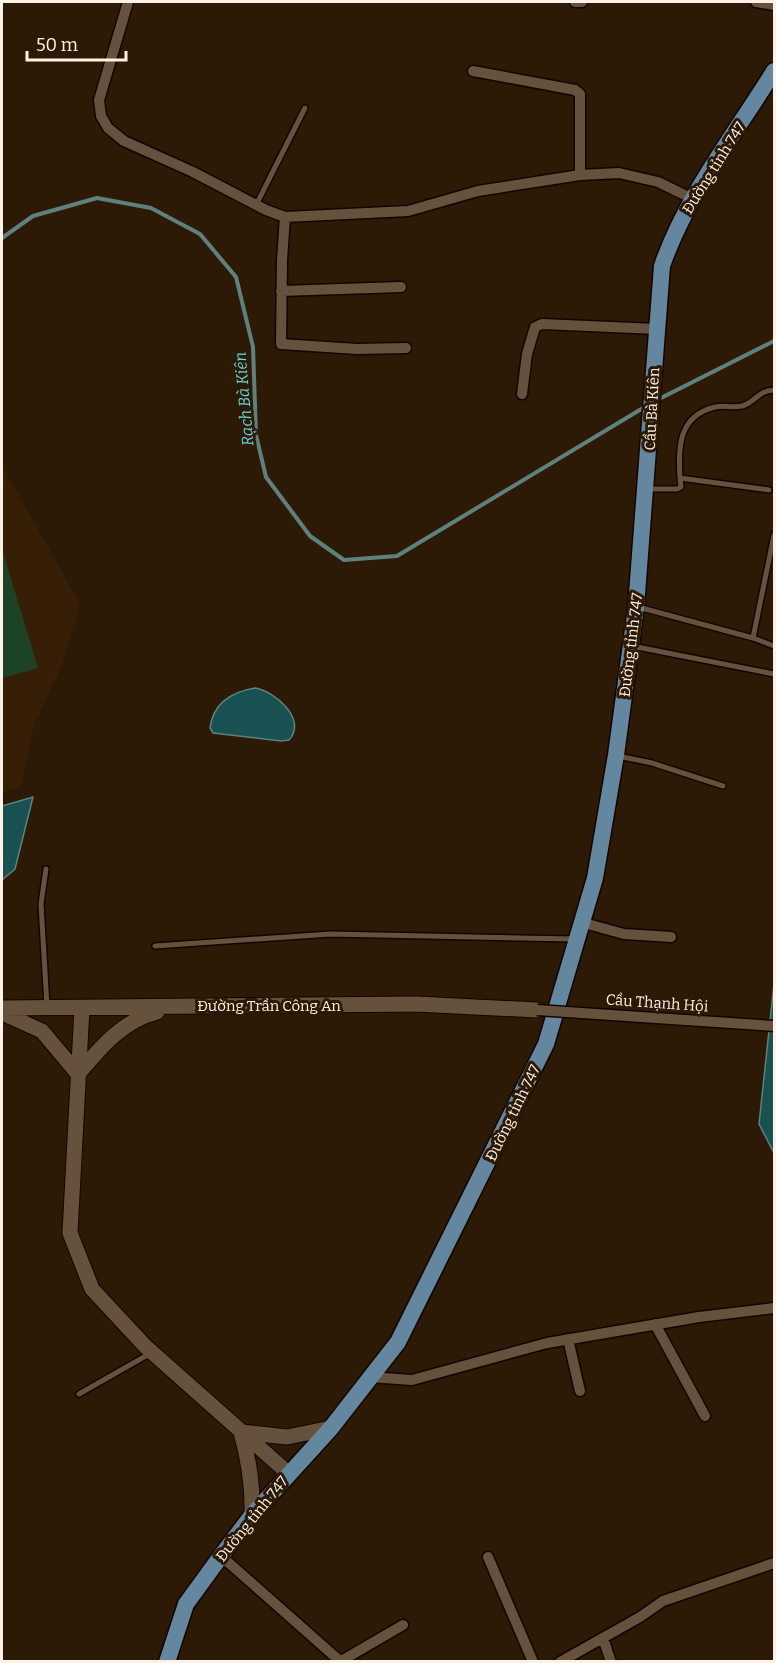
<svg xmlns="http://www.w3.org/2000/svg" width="776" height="1663" font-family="Bitter,serif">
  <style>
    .built { fill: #361f06 }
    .green { fill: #1d4225 }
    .water { fill: #195152; stroke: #5e817e; stroke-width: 1.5 }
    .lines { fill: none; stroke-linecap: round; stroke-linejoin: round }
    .stream { stroke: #5e817e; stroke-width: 4 }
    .lane-casing { stroke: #130400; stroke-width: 8 }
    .street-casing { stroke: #130400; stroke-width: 13 }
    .secondary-casing { stroke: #130400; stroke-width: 17 }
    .primary-casing { stroke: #130400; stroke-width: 19 }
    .lane { stroke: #66513d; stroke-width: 5 }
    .street { stroke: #66513d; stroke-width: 10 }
    .secondary { stroke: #66513d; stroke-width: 15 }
    .primary { stroke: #64869f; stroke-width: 16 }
    .street-bridge-casing { stroke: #130400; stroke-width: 13; stroke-linecap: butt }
    .street-bridge { stroke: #66513d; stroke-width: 10 }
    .labels { text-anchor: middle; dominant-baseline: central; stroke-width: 6; stroke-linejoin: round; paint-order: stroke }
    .street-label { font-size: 15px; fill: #fef1e5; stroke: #2c1a07 }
    .water-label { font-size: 16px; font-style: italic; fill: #67d5d7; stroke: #2c1a07 }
  </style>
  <rect width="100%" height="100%" fill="#2c1a07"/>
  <path class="built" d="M2,465L80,604L62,665L34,725L21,787L2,792Z"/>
  <path class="green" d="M2,549L38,668L2,678Z"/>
  <path class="water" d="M255,688C274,691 308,719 289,740L281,741L213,733L210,728C213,703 231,692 255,688Z
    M33,797L15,869L2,880V806Z
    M774,984V1153L759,1124Z"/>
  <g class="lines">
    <path class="stream" d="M2,238L33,216L97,198L151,208L200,234L236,277L253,347L256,435L266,477L310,536L344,560L397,556L648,405
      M657,400L774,341"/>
    <g class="lane-casing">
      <path id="lane" d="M256,205L305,108
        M680,478C678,448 678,416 715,407C724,405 733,408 742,406C756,402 757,391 774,390
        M648,489H677L681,487L680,478L769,490
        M638,607L753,638L774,535
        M753,638L774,646
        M632,646L774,674
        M618,756L652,763L723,786
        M46,869L41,904L47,1006
        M155,946L331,934L574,939
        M79,1394L151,1353"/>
    </g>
    <g class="street-casing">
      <path id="street" d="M128,2L99,100L101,116L108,128L124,141L193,172L266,210L285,217L408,211L478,191L580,175L619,173L658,182L693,199
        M575,2H582
        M756,2L774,5
        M473,71L575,90L580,94V175
        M285,217L282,260L281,344L357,349L406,348
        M281,291L401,287
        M522,394L527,354L535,327L542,324L657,329
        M584,923L624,934L671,937
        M655,1324L705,1416
        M568,1339L580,1391
        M369,1377L412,1380L547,1343L699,1317L774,1308
        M221,1556L341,1662
        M488,1557L533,1662
        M603,1638L611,1662
        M341,1661L403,1625
        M560,1662L640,1617L663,1601L774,1563"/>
    </g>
    <g class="secondary-casing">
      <path id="secondary" d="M2,1008L416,1004L537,1010
        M82,1008L70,1233L92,1289L145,1346L288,1473
        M2,1013L42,1031L78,1074C101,1047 122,1021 157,1012
        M252,1515C253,1485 249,1461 241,1432L287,1437L331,1428"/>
    </g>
    <g class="primary-casing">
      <path id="primary" d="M167,1662L186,1604L221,1556L252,1515L331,1428L398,1342L546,1044L595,878L616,755L636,607L662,266C686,196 735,134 774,71"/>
    </g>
    <use href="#lane" class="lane"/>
    <use href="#street" class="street"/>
    <use href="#secondary" class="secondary"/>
    <use href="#primary" class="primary"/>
    <g class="street-bridge-casing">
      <path id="street-bridge" d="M537,1010L774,1026"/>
    </g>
    <use href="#street-bridge" class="street-bridge"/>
  </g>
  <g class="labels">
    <g class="street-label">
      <text transform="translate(714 168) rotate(-58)">Đường tỉnh 747</text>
      <text transform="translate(652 409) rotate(-87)">Cầu Bà Kiên</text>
      <text transform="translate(631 645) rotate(-83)">Đường tỉnh 747</text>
      <text transform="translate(657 1003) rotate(4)">Cầu Thạnh Hội</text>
      <text x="269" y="1006">Đường Trần Công An</text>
      <text transform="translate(513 1113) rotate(-64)">Đường tỉnh 747</text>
      <text transform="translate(252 1519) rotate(-51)">Đường tỉnh 747</text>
    </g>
    <g class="water-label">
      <text transform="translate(244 399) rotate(-95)">Rạch Bà Kiên</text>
    </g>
  </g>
  <rect width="776" height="1663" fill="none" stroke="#fef1e5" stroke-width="6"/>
  <path d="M27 51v9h99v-9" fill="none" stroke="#fef1e5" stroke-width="3"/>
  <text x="36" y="51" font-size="18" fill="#fef1e5" stroke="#2c1a07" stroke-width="4.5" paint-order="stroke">50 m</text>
</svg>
